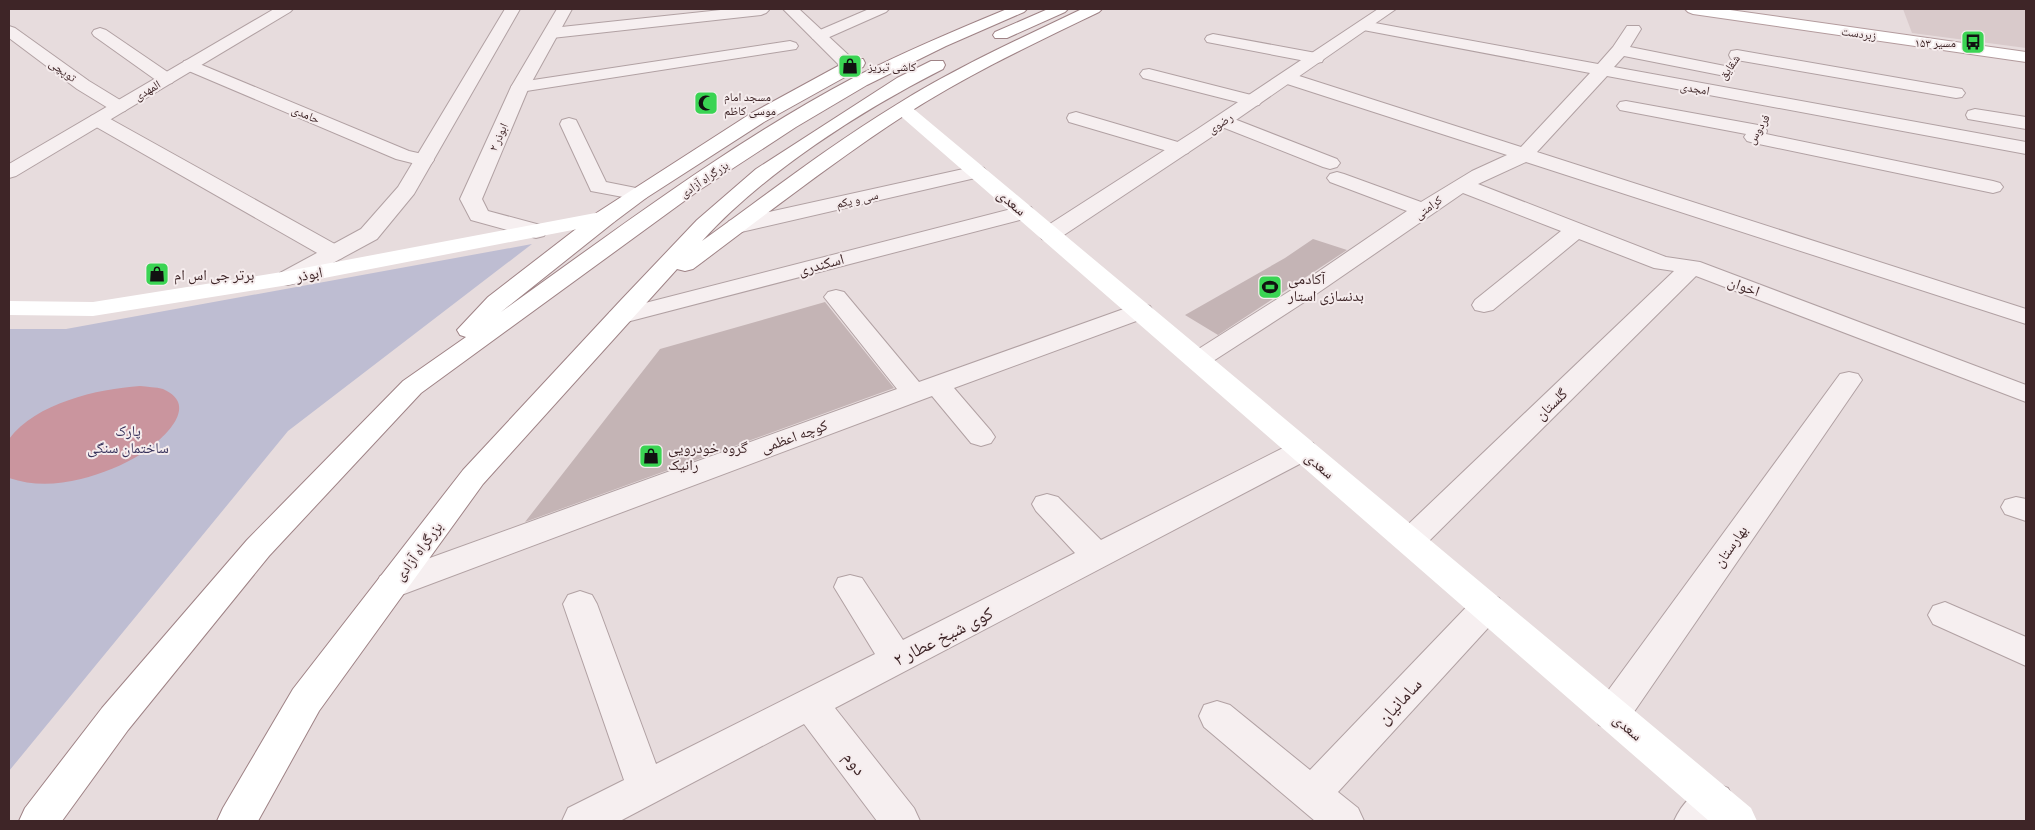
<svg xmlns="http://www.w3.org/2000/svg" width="2035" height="830" font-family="'PT Sans Narrow','Noto Naskh Arabic',sans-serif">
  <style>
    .built { fill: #d9cacb }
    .green { fill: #bebdd2 }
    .water { fill: #ca959e }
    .building { fill: #c4b4b5 }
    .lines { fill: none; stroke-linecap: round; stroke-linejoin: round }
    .minor-casing { stroke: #b1a1a3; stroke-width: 2 }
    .tertiary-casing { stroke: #b1a1a3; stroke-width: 2 }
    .primary-casing { stroke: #b39b9d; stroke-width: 2 }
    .trunk-casing { stroke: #9f8386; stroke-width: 2 }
    .minor { fill: #f6eff0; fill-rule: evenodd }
    .tertiary { fill: #f6eff0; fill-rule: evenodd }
    .secondary { fill: #fff; fill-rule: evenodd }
    .primary { fill: #fff; fill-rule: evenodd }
    .trunk { fill: #fff; fill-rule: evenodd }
    .labels { text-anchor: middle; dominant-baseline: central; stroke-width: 4; stroke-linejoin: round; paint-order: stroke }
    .far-street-label { font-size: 12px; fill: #3e2527; stroke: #f5eced }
    .far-poi-label { font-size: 12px; fill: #3e2527; stroke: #f5eced; text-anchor: start }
    .street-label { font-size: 15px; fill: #3e2527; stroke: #f5eced }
    .poi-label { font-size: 15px; fill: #3e2527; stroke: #f5eced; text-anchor: start }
    .park-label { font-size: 15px; fill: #37325b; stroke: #f5eced }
    .near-street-label { font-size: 18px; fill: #3e2527; stroke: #f5eced }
  </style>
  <rect width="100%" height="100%" fill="#e7dcdd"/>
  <path class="built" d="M1903,9H2026V48L1912,33Z"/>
  <path class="green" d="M532,244L288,431L9,771V329H66Z"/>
  <path class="water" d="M140,386C147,387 156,387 163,389C202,406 161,441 141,454C124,465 101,474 81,479C56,485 33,486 9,478V439C36,403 97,389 140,386Z"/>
  <path class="building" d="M1313,239L1347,250L1218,335L1185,315L1285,258Z
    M825,302L894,388L525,522L660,349Z"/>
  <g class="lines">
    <g class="minor-casing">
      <path id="minor" d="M730,9L769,10L766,13L761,15L552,38L546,36L544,33L546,30L552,28Z
        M869,9H889L886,12L825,39H813L811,36L813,33Z
        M1364,21L1598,64L1613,47L1627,26H1639L1641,29L1630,47L1725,66L1731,67L1734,71L1731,75L1725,76L1624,56L1614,67L2026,142V154L1607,76L1537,152L2026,309V324L1526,162L1478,184L1666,257L1700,262L2026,385V402L1696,276L1421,549L1410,552L1399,549L1394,541L1399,533L1674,271L1654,268L1579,239L1493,310L1484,312L1475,310L1472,305L1475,300L1561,231L1463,193L1309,299L1207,365L1198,368L1189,365L1185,360L1189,355L1293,289L1407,211L1330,182L1327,178L1330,174L1337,172L1344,174L1421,202L1472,171L1507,155L1281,82L1278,78L1281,74L1287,73L1293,74L1521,147L1590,73L1358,29L1356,26L1358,23Z
        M9,26L15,28L89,81L125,103L128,107L125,111L119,112L113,111L77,89L9,38Z
        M100,28L106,30L172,75L175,79L172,83L166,84L160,83L94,36L92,33L94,30Z
        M1213,34L1316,53L1322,54L1324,58L1322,62L1316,63L1207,42L1205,39L1207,36Z
        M790,41L796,43L798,46L796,49L520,92L514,91L511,87L514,83L520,82Z
        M1737,50L1956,88L1962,89L1965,93L1962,97L1956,98L1731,59L1729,55L1731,51Z
        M190,60L409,151L431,156L434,160L431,164L424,166L396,159L184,69L182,65L184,61Z
        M1149,69L1259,97L1262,101L1259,105L1253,106L1143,78L1140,74L1143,70Z
        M1626,101L1758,125L1765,127L1767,131L1766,134L1993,181L2000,183L2003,187L2000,191L1993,193L1754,143L1747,141L1744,137L1746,134L1620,110L1617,106L1620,102Z
        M1975,109L2026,117V129L1968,119L1966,115L1968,111Z
        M1076,112L1188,145L1191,149L1188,153L1181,155L1069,122L1067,118L1069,114Z
        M98,114L105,116L342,248L345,253L342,258L334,260L326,258L91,124L89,120L91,116Z
        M1224,115L1337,159L1340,163L1337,167L1330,169L1323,167L1217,125L1215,121L1217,117Z
        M569,118L576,120L578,124L606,182L646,190L649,194L646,198L639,200L591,191L560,124L562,120Z
        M977,166L984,168L987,172L984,176L737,233L729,231L726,226L729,221L737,219Z
        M1023,206L1031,207L1034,212L1031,217L619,324L610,322L607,317L610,312Z
        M836,290L844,292L919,382L1132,306L1141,304L1150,306L1153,311L1150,316L954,388L991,431L995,437L991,443L981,446L971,443L932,396L404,594L392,597L380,594L376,585L380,576L897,389L824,297L828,292Z
        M1849,372L1858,374L1862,380L1625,725L1612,729L1599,725L1594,714L1599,703L1840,374Z
        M1303,441L1313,443L1317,450L1313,457L835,708L914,808L920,821H877L804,724L620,821H562L568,808L624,780L563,604L568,595L580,591L592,595L597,604L656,764L875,654L834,587L838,578L850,575L862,578L903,640L1075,553L1036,511L1032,504L1036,497L1047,494L1058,497L1101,540L1293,443Z
        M2016,497L2026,499V521L2005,514L2001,507L2005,500Z
        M1487,594L1499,598L1504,607L1499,616L1338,792L1358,808L1364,821H1315L1204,727L1199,716L1204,705L1217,701L1230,705L1310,770L1475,598Z
        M1945,602L2026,637V666L1933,624L1928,615L1933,606Z
        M1714,783L1728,788L1734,800L1728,812L1720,821H1674C1682,803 1696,789 1714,783Z"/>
    </g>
    <g class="tertiary-casing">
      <path id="tertiary" d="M274,9H293L290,12L16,176L9,178V164Z
        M505,9H520L414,194L377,239L296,283L288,285L280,283L276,278L280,273L361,229L398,187Z
        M557,9H572L529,87L482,199L488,211L544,226L547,231L544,236L536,238L471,220L460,199L511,87Z
        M783,9H799L856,62L859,66L856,70H844Z
        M1378,9H1396L1210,138L1058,239L1050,241L1042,239L1039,234L1042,229L1196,130Z"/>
    </g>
    <g class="primary-casing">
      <path id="primary" d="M1685,9H1723L2026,52V62L1693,14L1688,12Z"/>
    </g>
    <g class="trunk-casing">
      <path id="trunk" d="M1007,9H1027L1024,12L946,46L867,85L796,127L698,191L421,393L269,556L128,730L62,821H19L25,808L102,708L247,540L403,381L466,337L460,335L457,330L488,297L598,212L632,190L750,114L851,59H863L865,63L863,67L764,122L646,198L614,222L501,312C616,230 730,143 855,77C904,52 956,30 1007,9Z
        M1048,9H1068L1065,12L1007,38H995L993,35L995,32Z
        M1082,9H1102L1099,12C1035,43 969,74 908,113C834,161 764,216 693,269L685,271L677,269L483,484L319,711L258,821H217L223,808L293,689L463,470L621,300L697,220L756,169L897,78L931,61H943L945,65L943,69C860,111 765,172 702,241C766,195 829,146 896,105C955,68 1019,39 1082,9Z"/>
    </g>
    <use href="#minor" class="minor"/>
    <use href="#tertiary" class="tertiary"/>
    <path class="secondary" d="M903,104L909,105L1751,808L1757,821H1709L897,113L894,109L897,105Z
      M606,211L614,212L617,217L614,222L288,285L93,316L9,315V301L93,302L288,271Z"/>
    <use href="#primary" class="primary"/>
    <use href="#trunk" class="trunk"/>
  </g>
  <defs>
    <g id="bus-square" transform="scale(1.25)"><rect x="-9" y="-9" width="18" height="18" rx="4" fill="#3ad453" stroke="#f5eced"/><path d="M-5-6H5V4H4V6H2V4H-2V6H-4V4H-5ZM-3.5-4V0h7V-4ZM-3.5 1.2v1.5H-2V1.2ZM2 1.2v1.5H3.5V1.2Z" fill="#111"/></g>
    <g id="shop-square" transform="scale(1.25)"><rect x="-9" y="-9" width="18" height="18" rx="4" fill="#3ad453" stroke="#f5eced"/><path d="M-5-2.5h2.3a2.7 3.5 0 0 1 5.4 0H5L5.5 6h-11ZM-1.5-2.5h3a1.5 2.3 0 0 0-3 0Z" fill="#111"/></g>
    <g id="mosque-square" transform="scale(1.25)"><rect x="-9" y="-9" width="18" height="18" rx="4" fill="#3ad453" stroke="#f5eced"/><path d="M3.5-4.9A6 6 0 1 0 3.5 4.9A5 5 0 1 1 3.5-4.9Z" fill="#111"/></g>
    <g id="stadium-square" transform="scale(1.25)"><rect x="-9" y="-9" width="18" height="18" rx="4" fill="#3ad453" stroke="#f5eced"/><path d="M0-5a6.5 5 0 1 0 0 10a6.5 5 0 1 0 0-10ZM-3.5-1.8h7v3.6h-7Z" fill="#111"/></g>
  </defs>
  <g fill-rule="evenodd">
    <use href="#bus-square" x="1973" y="42"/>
    <use href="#shop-square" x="850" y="66"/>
    <use href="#mosque-square" x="706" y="103"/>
    <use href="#shop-square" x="157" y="274"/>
    <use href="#stadium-square" x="1270" y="287"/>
    <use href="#shop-square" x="651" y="456"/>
  </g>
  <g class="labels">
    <g class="far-street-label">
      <text transform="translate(1859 33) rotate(8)">زبردست</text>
      <text transform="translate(1729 67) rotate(-55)">شقایق</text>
      <text transform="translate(63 70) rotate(36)">توپچی</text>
      <text transform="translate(1695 88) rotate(10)">امجدی</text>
      <text transform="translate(147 90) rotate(-31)">المهدی</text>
      <text transform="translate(306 114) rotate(23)">حامدی</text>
      <text transform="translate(1220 123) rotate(-34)">رضوی</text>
      <text transform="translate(1758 129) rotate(-59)">فردوس</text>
      <text transform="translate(498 137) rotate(-66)">ابوذر ۲</text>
      <text transform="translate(704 179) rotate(-34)">بزرگراه آزادی</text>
      <text transform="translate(857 199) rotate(-13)">سی و یکم</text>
      <text transform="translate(1428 207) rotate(-36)">کرامتی</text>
    </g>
    <g class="far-poi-label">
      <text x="1956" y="42" text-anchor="end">مسیر ۱۵۳</text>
      <text x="868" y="66">کاشی تبریز</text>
      <text x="724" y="96">مسجد امام<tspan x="724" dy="14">موسی کاظم</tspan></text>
    </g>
    <g class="street-label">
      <text transform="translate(1012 202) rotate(40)">سعدی</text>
      <text transform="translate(821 264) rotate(-15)">اسکندری</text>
      <text transform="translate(309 274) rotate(-11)">ابوذر</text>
      <text transform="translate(1744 286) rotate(20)">اخوان</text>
      <text transform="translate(1551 404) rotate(-44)">گلستان</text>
      <text transform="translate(794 436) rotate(-20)">کوچه اعظمی</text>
      <text transform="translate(1320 465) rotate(40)">سعدی</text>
      <text transform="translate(1730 546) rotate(-55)">بهارستان</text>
      <text transform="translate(418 551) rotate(-53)">بزرگراه آزادی</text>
      <text transform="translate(1628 727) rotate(40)">سعدی</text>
    </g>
    <g class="poi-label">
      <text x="174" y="274">برتر جی اس ام</text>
      <text x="1288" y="278">آکادمی<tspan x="1288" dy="17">بدنسازی استار</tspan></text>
      <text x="668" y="447">گروه خودرویی<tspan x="668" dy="17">رانیک</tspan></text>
    </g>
    <g class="park-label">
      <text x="128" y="430">پارک<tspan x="128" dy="17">ساختمان سنگی</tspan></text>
    </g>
    <g class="near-street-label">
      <text transform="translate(943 636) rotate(-27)">کوی شیخ عطار ۲</text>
      <text transform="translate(1399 701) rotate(-47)">سامانیان</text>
      <text transform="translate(855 763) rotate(53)">دوم</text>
    </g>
  </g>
  <rect width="2035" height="830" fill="none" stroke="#3e2527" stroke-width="20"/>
</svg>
